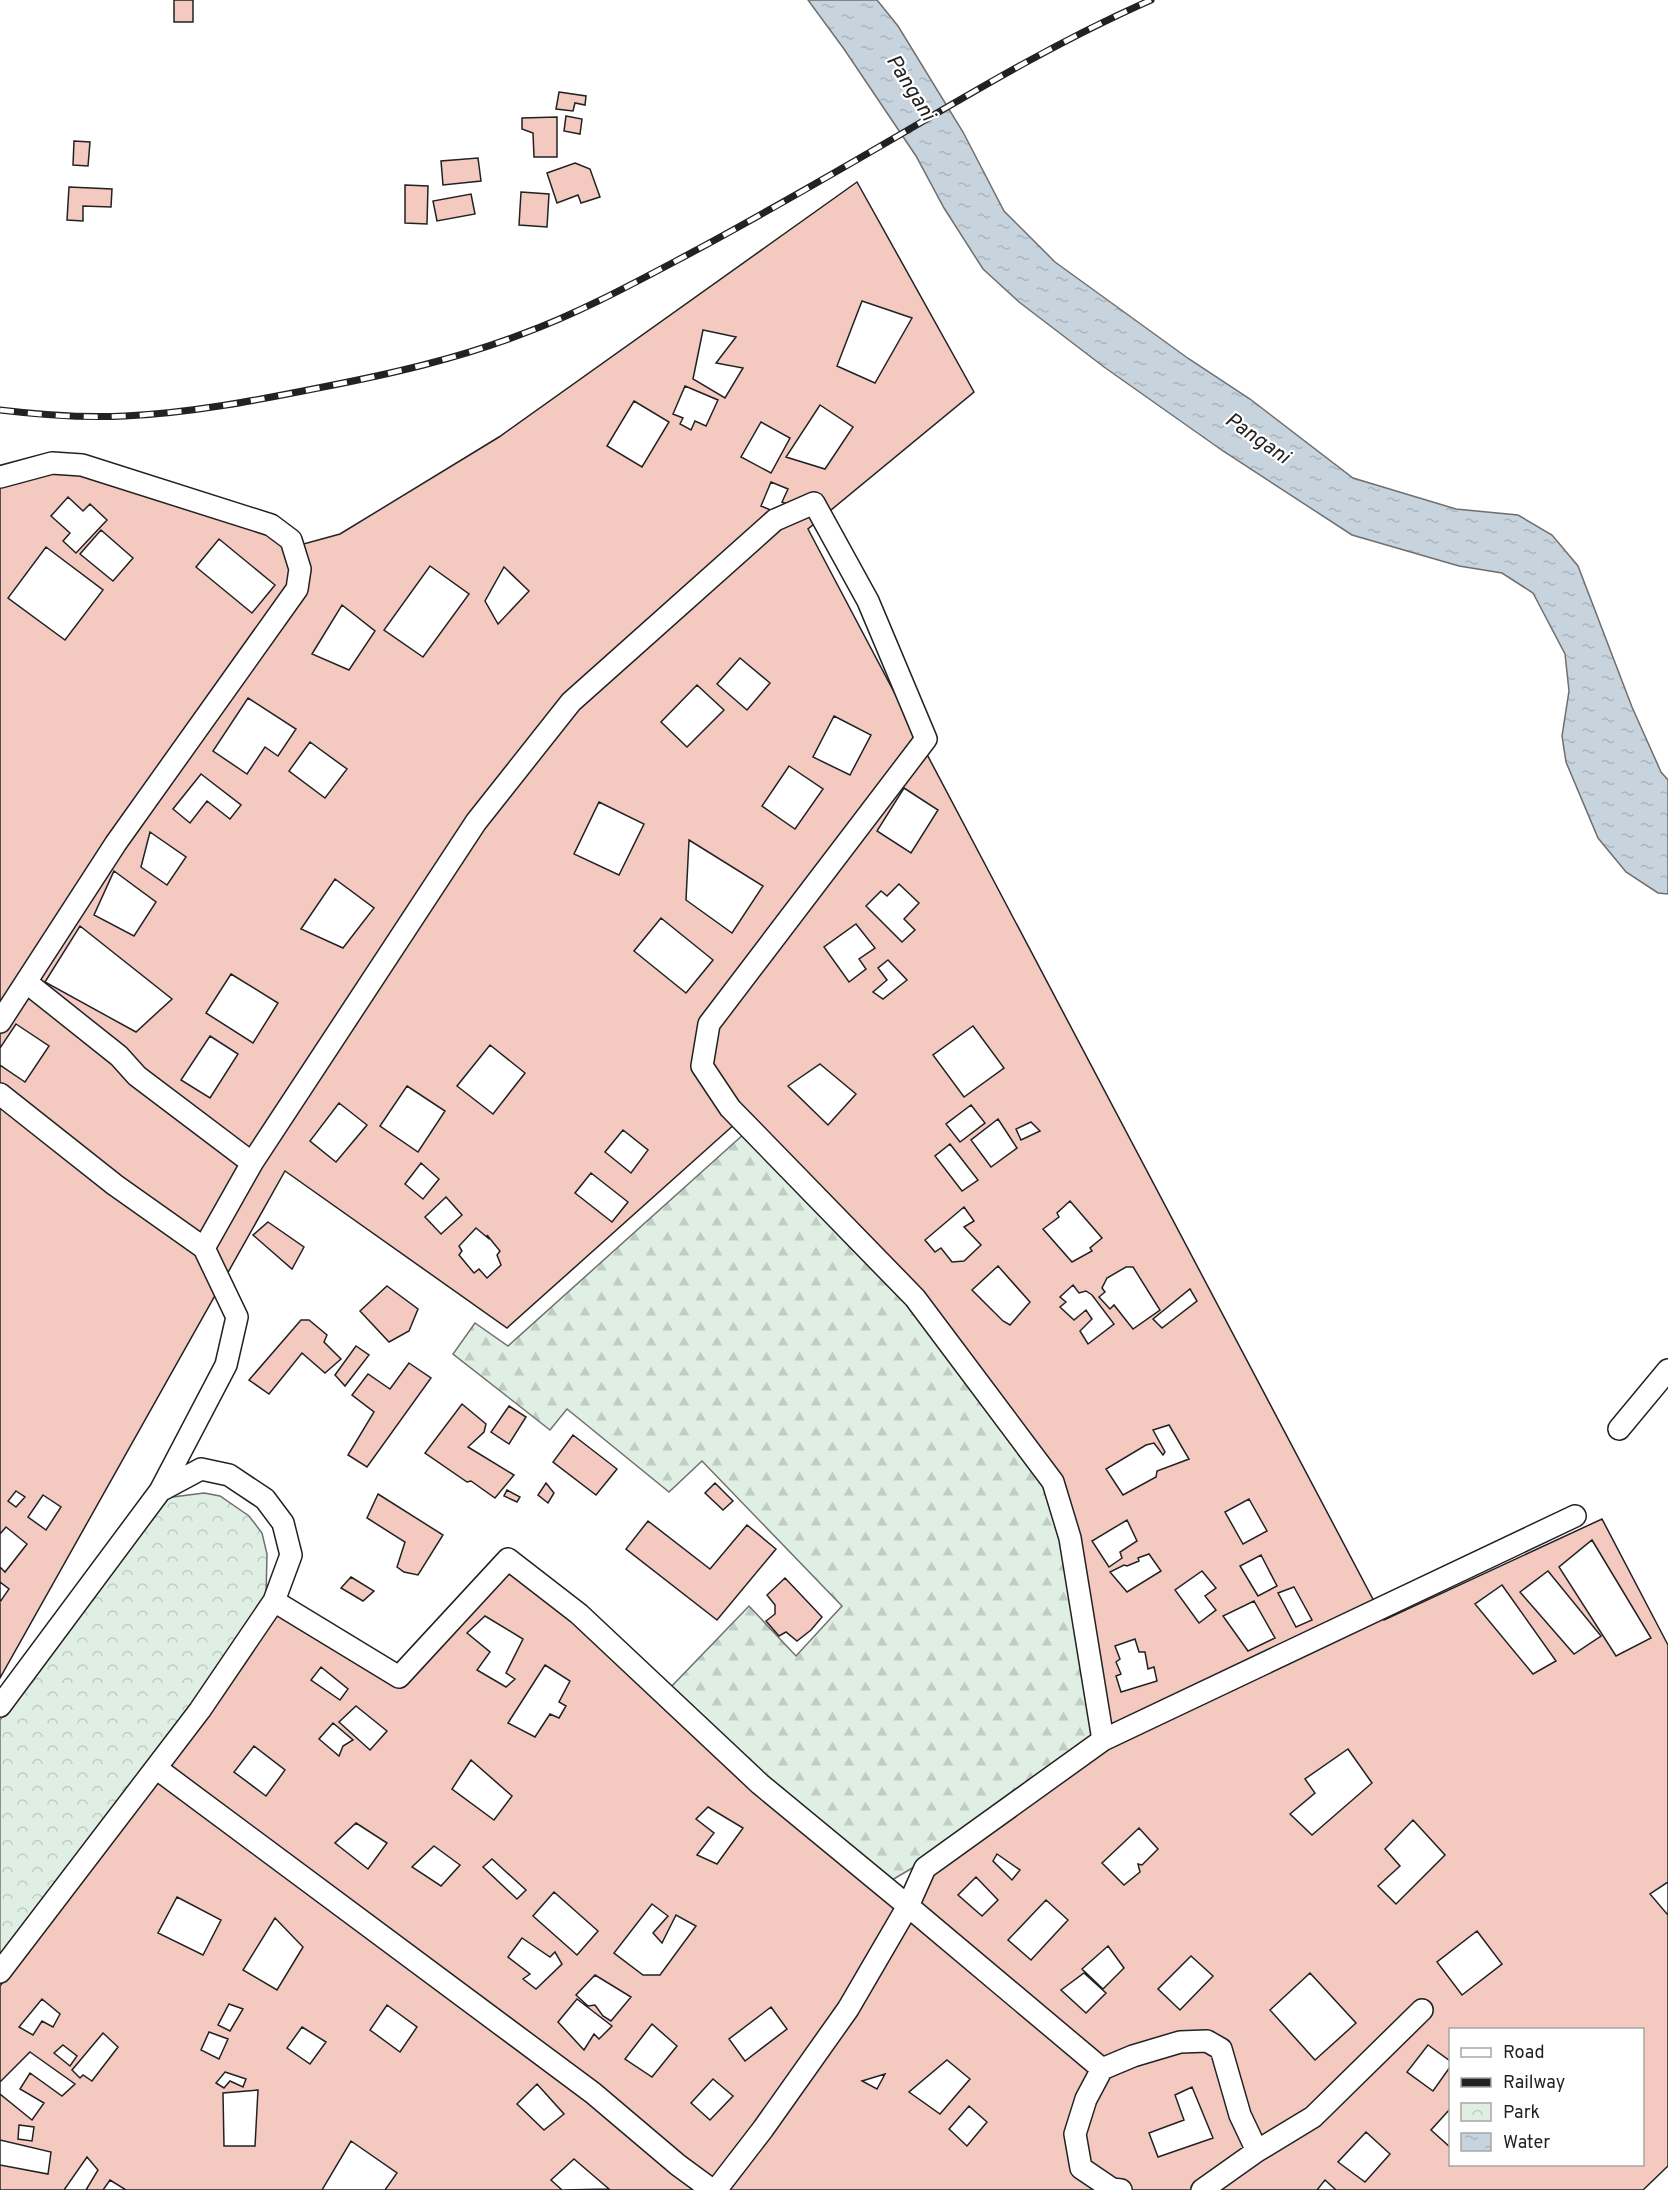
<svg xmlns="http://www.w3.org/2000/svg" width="1668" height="2190" font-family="Overpass,sans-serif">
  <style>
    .forest { fill: url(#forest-firs); stroke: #6f6f6f; stroke-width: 1.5 }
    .park { fill: url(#park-crowns); stroke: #6f6f6f; stroke-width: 1.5 }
    .water { fill: url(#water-ripples); stroke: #6f6f6f; stroke-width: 1.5 }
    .building { fill: #f3c9c0; stroke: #222; stroke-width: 1.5; fill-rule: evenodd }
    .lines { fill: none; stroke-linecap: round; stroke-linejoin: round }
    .minor-casing { stroke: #222; stroke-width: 24 }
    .minor { stroke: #fff; stroke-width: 21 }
    .rail-casing { stroke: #222; stroke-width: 7 }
    .rail { stroke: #fff; stroke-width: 4.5; stroke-dasharray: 14; stroke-linecap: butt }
    .labels { text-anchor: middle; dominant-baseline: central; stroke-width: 4.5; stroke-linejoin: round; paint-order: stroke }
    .water-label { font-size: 21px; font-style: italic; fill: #222; stroke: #fff }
  </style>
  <defs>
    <pattern id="forest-firs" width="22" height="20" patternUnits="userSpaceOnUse" patternTransform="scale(1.5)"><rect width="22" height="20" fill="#e0efe3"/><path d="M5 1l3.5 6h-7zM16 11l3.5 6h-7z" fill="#c0cdc2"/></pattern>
    <pattern id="park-crowns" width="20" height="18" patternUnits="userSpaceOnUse" patternTransform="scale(1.5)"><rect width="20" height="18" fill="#e0efe3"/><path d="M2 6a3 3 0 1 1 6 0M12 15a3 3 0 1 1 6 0" fill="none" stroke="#c0cdc2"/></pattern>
    <pattern id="water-ripples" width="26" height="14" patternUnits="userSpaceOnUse" patternTransform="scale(1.5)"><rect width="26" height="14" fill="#c7d3dd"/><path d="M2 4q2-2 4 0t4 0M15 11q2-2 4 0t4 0" fill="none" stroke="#abb5bd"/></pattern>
  </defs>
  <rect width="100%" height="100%" fill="#fff"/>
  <path class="forest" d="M745,1133L910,1303L1046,1485L1063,1539L1092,1740L919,1864L887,1883L669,1689L749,1606L796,1656L842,1606L702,1461L669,1492L567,1409L550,1430L453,1354L475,1323L508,1346Z"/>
  <path class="park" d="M204,1493L220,1496L249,1516L262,1533L267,1554L266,1598L193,1705L0,1958V1720L165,1498Z"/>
  <path class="water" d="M808,0H877L898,26L963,132L1004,211L1055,262L1189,359L1250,399L1353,478L1456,509L1518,515L1552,535L1578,566L1632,707L1661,772L1668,780V894L1658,893L1626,872L1598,838L1566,762L1562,736L1569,691L1565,654L1533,593L1502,573L1459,566L1352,535L1223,451L1104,367L1019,302L983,269L944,208L916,156L844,49Z"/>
  <path class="building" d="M174,0H193V22H174Z
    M559,92L586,96L585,105L575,103L573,111L556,109Z
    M566,116L582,119L580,134L564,131Z
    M557,117V157H534L533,133L522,129V118Z
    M74,141L90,142L88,166L73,165Z
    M478,158L481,181L443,185L441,161Z
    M575,163L590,169L600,197L581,203L578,195L557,203L547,173Z
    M857,182L974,392L808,529L1384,1620L1602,1519L1668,1645V2166L1643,2190H0V1986L207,1715L277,1612L400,1687L509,1569L574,1619L899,1908L931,1873L1107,1746L1060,1479L746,1114L507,1328L285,1171L0,1678V482L52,467L269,529L289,548L340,534L499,437ZM1450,2030H1642V2164H1450Z
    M405,185L428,186L427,224L405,223Z
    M69,187L112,189L111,207L83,206V221L67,220Z
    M521,192L549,194L547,227L519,225Z
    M471,194L475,214L437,221L433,201Z
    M862,301L912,318L875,383L837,366Z
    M703,330L736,337L716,363L743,368L725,398L693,379Z
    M685,386L718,400L706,426L695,421L691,430L680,424L683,418L673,414Z
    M634,401L669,422L642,467L607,446Z
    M820,405L853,427L825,469L786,457Z
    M761,422L790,438L771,473L741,457Z
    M771,482L788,489L782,502L791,506L787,517L761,506Z
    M68,497L83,511L90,504L107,520L76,553L63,541L70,533L51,516Z
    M101,530L133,558L113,581L80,554Z
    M219,539L275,585L252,613L196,567Z
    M46,547L103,590L65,640L8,598Z
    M430,566L469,594L423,657L384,630Z
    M504,567L529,591L498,624L485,601Z
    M342,605L375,631L349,670L312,654Z
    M740,658L770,683L747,710L717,684Z
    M697,685L724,710L687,747L661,722Z
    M248,698L296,729L278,756L265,747L247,774L213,751Z
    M834,716L871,735L850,775L813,757Z
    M310,742L347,769L325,798L289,771Z
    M789,766L823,789L795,829L762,806Z
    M201,774L241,805L230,819L207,801L190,823L173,809Z
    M904,788L938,810L911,853L877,831Z
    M599,802L644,824L619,875L574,854Z
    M150,832L186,857L167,885L141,867Z
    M689,840L763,886L732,933L686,900Z
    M114,871L156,902L134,936L94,915Z
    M335,879L374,908L343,948L301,929Z
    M899,884L919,903L904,919L915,930L902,942L866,906L881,891L887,896Z
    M661,918L713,960L686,993L634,951Z
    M856,924L875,948L859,959L866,969L849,982L824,947Z
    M80,926L172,999L136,1032L45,982Z
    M888,960L907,980L883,999L873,992L887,980L878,968Z
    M231,974L278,1003L253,1043L206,1013Z
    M16,1024L49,1046L25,1082L0,1065V1048Z
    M973,1026L1004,1068L964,1097L933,1055Z
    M210,1036L238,1054L210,1098L181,1080Z
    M490,1045L525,1073L493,1114L457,1086Z
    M820,1064L856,1094L828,1125L788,1086Z
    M407,1086L445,1111L418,1152L380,1126Z
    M339,1103L367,1125L336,1162L310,1141Z
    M971,1105L985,1123L960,1142L946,1124Z
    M998,1119L1017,1148L991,1167L971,1140Z
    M1031,1122L1040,1131L1021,1140L1016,1129Z
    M623,1130L648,1150L631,1173L605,1152Z
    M950,1144L978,1180L962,1191L935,1156Z
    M421,1163L439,1179L423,1199L405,1184Z
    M591,1173L628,1202L612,1222L575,1193Z
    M446,1197L462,1215L441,1234L425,1217Z
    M1070,1201L1102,1238L1090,1248L1092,1251L1072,1262L1043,1229L1059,1217L1057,1213Z
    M964,1207L974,1221L964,1227L981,1245L964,1261L952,1262L941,1248L935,1252L925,1240Z
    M268,1222L304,1247L292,1269L253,1235Z
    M476,1228L488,1238L487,1235L500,1251L497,1255L501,1265L487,1278L479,1269L474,1273L459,1255L462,1251L459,1246Z
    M998,1266L1030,1302L1010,1325L1003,1321L972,1290Z
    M1126,1267H1133L1160,1310L1133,1329L1114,1305L1110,1309L1099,1297L1105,1292L1102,1288L1107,1278Z
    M1073,1285L1079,1293L1086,1291L1092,1295L1114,1324L1088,1344L1080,1331L1092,1319L1086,1310L1074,1320L1060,1307L1066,1302L1060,1297Z
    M387,1286L418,1309L409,1331L389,1342L360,1311Z
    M1190,1289L1197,1301L1162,1328L1153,1319Z
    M301,1320H309L327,1335L324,1342L341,1359L325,1373L302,1353L269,1394L249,1380Z
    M356,1346L369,1355L345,1386L335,1375Z
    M409,1363L431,1378L367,1467L348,1455L374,1412L352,1395L368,1374L390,1389Z
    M462,1404L486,1424L484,1432L468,1447L514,1475L495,1498L471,1481L467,1482L425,1453Z
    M509,1406L526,1417L509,1444L491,1432Z
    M1169,1425L1189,1459L1157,1471L1156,1477L1123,1495L1106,1469L1146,1445L1154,1443L1163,1455L1165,1452L1153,1430Z
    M573,1435L617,1469L596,1495L553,1462Z
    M546,1483L554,1493L548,1503L538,1495Z
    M715,1483L733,1501L723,1510L705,1493Z
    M507,1490L520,1497L517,1502L504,1496Z
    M16,1491L25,1497L16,1507L8,1501Z
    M378,1494L443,1535L418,1575L404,1572L397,1567L405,1542L367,1518Z
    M43,1495L61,1507L46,1530L28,1517Z
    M1249,1499L1267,1531L1243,1544L1225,1512Z
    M1127,1520L1137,1541L1120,1552L1122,1558L1109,1567L1092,1541Z
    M648,1521L710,1569L747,1525L776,1549L717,1620L626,1549Z
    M6,1527L27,1544L5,1572L0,1567V1534Z
    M1592,1540L1651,1638L1616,1656L1559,1567Z
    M1149,1554L1161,1571L1127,1592L1110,1572L1124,1565L1127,1566L1139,1561L1138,1558Z
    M1261,1555L1277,1586L1258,1596L1240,1566Z
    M1202,1571L1216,1588L1205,1596L1216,1610L1199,1623L1175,1590Z
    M1548,1571L1601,1636L1574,1654L1520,1592Z
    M351,1577L374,1591L363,1601L341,1588Z
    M785,1578L822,1617L811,1630L797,1641L786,1632L779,1636L766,1621L775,1614V1605L767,1595Z
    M0,1582L9,1589L0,1602Z
    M1502,1585L1556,1661L1533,1674L1475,1604Z
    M1294,1587L1312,1620L1296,1627L1278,1593Z
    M1254,1601L1275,1638L1248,1651L1223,1616Z
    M485,1616L523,1639L506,1673L515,1679L506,1687L477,1670L490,1652L467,1633Z
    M1135,1639L1139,1652H1145L1148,1669L1154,1667L1157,1681L1121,1692L1116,1676L1121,1674L1116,1662L1120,1659L1115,1646Z
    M545,1665L570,1681L559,1702L566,1706L559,1718L550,1714L535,1737L508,1723Z
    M321,1667L348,1689L340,1700L311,1680Z
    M356,1706L387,1731L370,1750L339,1722Z
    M333,1723L353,1740L343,1746L339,1756L319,1739Z
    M254,1746L285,1770L266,1796L234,1772Z
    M1348,1749L1372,1783L1312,1835L1290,1814L1315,1793L1305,1779Z
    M471,1760L512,1796L494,1820L452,1789Z
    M708,1807L743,1828L717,1864L697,1855L714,1833L696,1819Z
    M1413,1820L1445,1855L1396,1904L1378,1886L1400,1866L1385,1849Z
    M356,1823L387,1843L368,1869L335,1843Z
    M1139,1828L1158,1849L1142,1865L1138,1864L1140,1872L1124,1885L1102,1863Z
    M434,1846L460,1865L441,1886L412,1867Z
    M997,1854L1020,1870L1012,1880L993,1861Z
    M492,1859L526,1890L517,1899L483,1867Z
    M976,1877L998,1900L982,1916L958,1895Z
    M1668,1882V1913L1667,1914L1650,1894Z
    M554,1892L598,1931L577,1955L533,1916Z
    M177,1897L221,1920L203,1955L158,1933Z
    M1046,1900L1068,1920L1031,1960L1008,1940Z
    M652,1904L668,1916L653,1933L662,1943L676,1915L696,1926L660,1975H643L614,1953Z
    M275,1918L303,1947L277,1990L243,1970Z
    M1477,1931L1502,1964L1462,1995L1437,1962Z
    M522,1938L550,1957L555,1952L562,1964L536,1989L523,1979L530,1974L508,1957Z
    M1108,1946L1124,1968L1103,1989L1082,1969Z
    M1191,1956L1213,1976L1180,2010L1158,1989Z
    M1084,1973L1106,1993L1086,2013L1061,1990Z
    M1310,1973L1356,2023L1315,2060L1270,2010Z
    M595,1975L631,1997L611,2021L603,2016L595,2005L588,2006L576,1995Z
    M42,1999L60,2014L53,2027L42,2021L33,2035L19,2027Z
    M577,1999L612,2026L599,2039L594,2034L584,2050L558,2022Z
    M229,2004L243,2009L230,2031L218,2025Z
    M387,2005L417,2027L400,2052L370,2030Z
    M771,2007L787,2029L745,2061L729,2039Z
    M652,2024L677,2046L652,2077L625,2059Z
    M302,2027L326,2042L310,2064L287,2048Z
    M209,2032L228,2039L219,2059L201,2050Z
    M103,2033L118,2047L92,2081L83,2075L80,2078L72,2070Z
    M63,2045L77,2056L70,2066L54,2053Z
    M1428,2045L1450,2061V2067L1433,2091L1407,2072Z
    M30,2052L75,2084L62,2096L30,2073L20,2089L44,2103L32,2120L0,2094V2082Z
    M947,2060L970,2079L940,2114L909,2092Z
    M225,2072L246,2079L243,2087L230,2081L224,2088L216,2083Z
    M885,2074L877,2089L862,2081Z
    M713,2079L733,2096L710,2120L691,2103Z
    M537,2084L564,2114L544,2130L517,2104Z
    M1192,2087L1213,2138L1158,2157L1149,2133L1184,2120L1175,2095Z
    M258,2090L255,2146H224L223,2093Z
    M969,2106L987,2122L967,2146L949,2129Z
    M1450,2109V2147L1431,2130Z
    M19,2125L34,2127L32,2141L18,2139Z
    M1366,2132L1390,2154L1365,2182L1338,2162Z
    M0,2140L51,2152L48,2174L0,2165Z
    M351,2141L397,2173L385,2190H322Z
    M87,2157L98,2170L86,2190H64Z
    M574,2159L609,2189L562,2190L551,2180Z
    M110,2180L126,2190H103Z
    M1325,2180L1336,2190H1317Z"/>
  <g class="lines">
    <g class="minor-casing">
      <path id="minor" d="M0,477L52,463L82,465L271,525L291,540L300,569L297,589L116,843L0,1022
        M26,982L119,1056L137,1076L252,1163
        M0,1094L115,1185L204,1248L237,1317L226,1365L160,1491L0,1706
        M204,1248L252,1163L476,822L571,702L775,520L814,503L868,601L926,739L709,1024L702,1066L730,1108L915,1298L1053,1482L1070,1538L1103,1740
        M1619,1429L1668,1370
        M274,1601L399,1677L508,1559L579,1614L760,1784L908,1906L848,2009L763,2129L716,2190
        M156,1768L593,2093L678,2165L712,2190
        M0,1972L200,1710L274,1601L291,1555L283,1523L265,1499L229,1475L201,1469L160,1491
        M1102,2069L908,1906L925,1868L1103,1740L1575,1516
        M1121,2190L1112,2189L1081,2168L1075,2134L1086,2099L1102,2069L1133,2056L1180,2042L1207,2041L1221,2049L1240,2115L1257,2151
        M1202,2190L1257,2151L1313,2117L1422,2010"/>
    </g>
    <use href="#minor" class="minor"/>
    <g class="rail-casing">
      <path id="rail" d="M0,410C41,415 83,418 125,416C191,413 258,400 323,387C390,374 457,359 522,334C574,315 625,288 674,262C753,220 831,175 908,130C988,83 1067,37 1151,0"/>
    </g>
    <use href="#rail" class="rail"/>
  </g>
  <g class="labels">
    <g class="water-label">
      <text transform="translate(910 88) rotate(58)">Pangani</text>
      <text transform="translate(1257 439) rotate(35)">Pangani</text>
    </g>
  </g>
  <rect x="1449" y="2028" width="195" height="138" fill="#ffffff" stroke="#a7a7a7" stroke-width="1.5"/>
  <rect x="1461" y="2048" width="30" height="9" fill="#ffffff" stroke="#a7a7a7" stroke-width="1.5"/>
  <text x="1503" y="2058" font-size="18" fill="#222222">Road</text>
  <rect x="1461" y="2078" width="30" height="9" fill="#222222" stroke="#a7a7a7" stroke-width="1.5"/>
  <text x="1503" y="2088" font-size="18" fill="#222222">Railway</text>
  <rect x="1461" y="2103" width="30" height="18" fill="url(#park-crowns)" stroke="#a7a7a7" stroke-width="1.5"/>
  <text x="1503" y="2118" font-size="18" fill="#222222">Park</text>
  <rect x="1461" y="2133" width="30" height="18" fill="url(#water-ripples)" stroke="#a7a7a7" stroke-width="1.5"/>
  <text x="1503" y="2148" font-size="18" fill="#222222">Water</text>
</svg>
